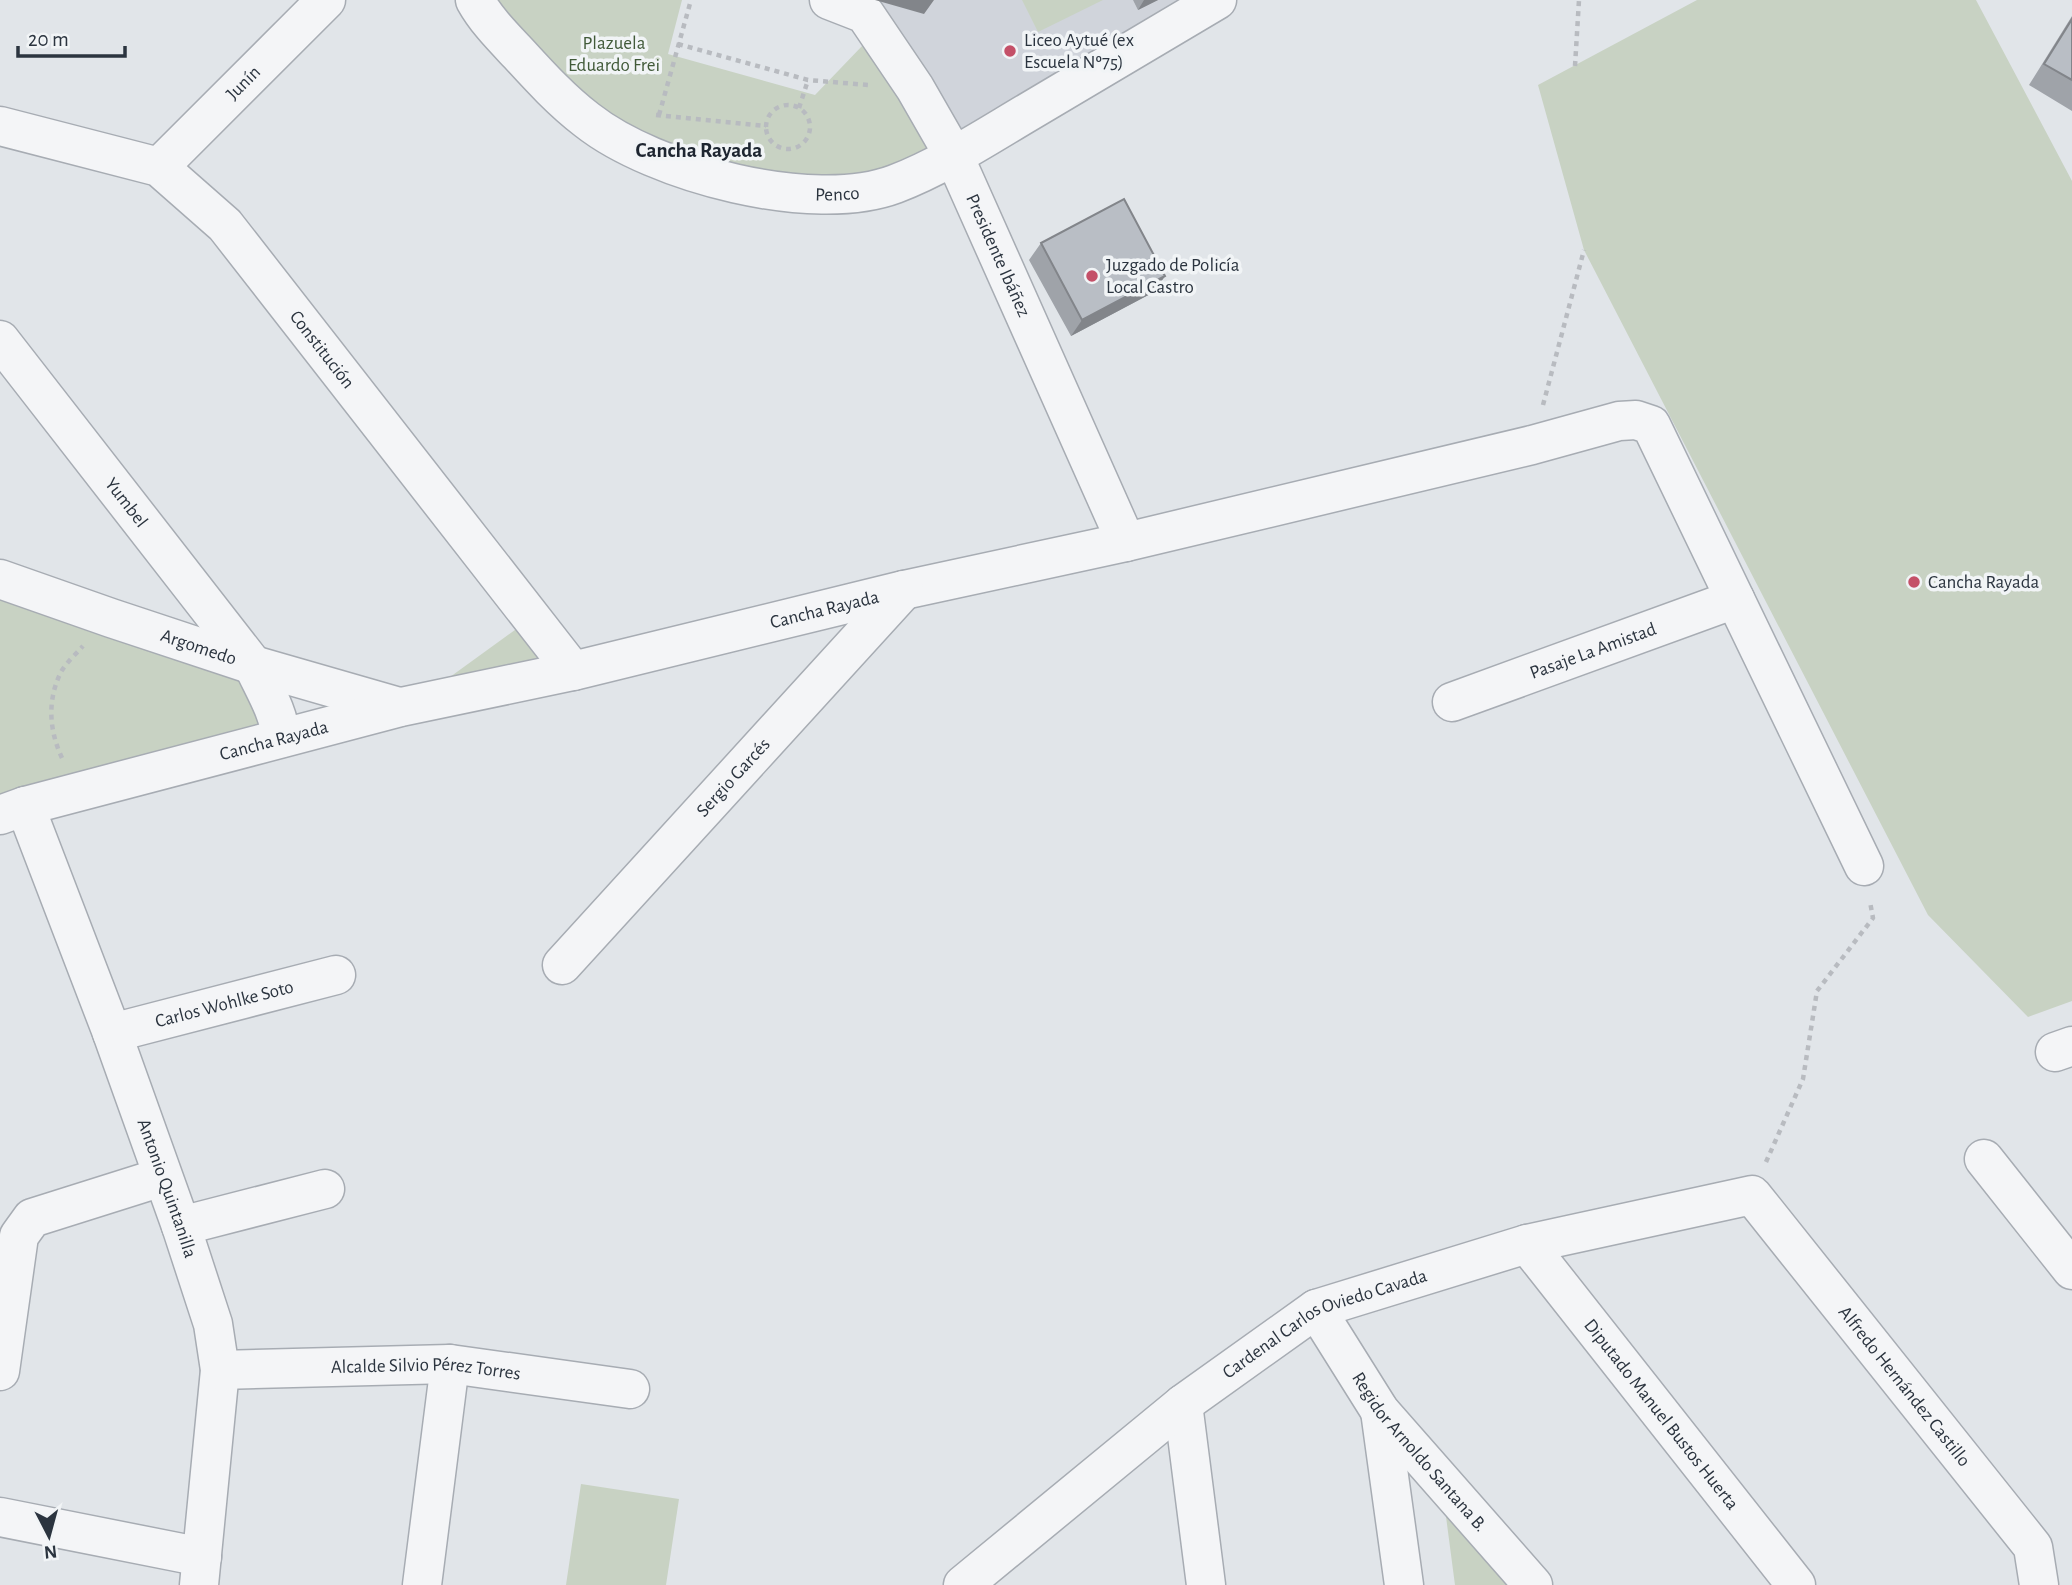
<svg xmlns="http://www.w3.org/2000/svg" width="2072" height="1585" font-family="'Alegreya Sans',sans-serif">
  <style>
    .built { fill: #d0d4db }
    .green { fill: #c8d2c3 }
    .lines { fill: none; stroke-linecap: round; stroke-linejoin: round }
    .minor-casing { stroke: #a7acb3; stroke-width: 41 }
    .path { stroke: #b8bbc0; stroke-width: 4.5; stroke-dasharray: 5 5; stroke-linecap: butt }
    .minor { stroke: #f4f5f7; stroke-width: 38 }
    .wall { fill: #9fa3a9 }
    .shaded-wall { fill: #82858a }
    .building { fill: #b9bec5; stroke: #82858a; stroke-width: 2 }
    .poi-dot { fill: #c45068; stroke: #f1f4f6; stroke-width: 2.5 }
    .labels { text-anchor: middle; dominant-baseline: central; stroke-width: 7; stroke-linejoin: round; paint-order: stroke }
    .poi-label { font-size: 19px; fill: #2b343f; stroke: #f1f4f6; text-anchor: start }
    .park-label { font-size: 19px; fill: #415a39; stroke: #f1f4f6 }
    .street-label { font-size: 19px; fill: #2b343f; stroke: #f1f4f6 }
    .neighbourhood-label { font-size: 21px; font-weight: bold; fill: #1d2530; stroke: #f1f4f6 }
  </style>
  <rect width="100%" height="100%" fill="#e1e5e9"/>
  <path class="built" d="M829,0H1217L954,156Z"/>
  <path class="green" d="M494,0H682L668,54L815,95L863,45L899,99L934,161L849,184L690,160L595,108Z
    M1022,0H1103L1038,32Z
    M1697,0H1976L2072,181V1001L2028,1017L1928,915L1584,250L1538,85Z
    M0,589L249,671L273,734L0,810Z
    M526,622L565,674L421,698Z
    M581,1484L679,1499L666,1585H566Z
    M1445,1509L1508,1585H1455Z"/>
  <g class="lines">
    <g class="minor-casing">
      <g id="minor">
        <path id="s1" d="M475,0C486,20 503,37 519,54C540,77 562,101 587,120C654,173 813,215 895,184C942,166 986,137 1030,111C1092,74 1155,37 1217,0"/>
        <path id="s2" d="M829,0L865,14L915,88L954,156L1126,542"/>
        <path id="s3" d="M0,126L159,167L225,225L573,671"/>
        <path id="s4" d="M159,167L326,0"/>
        <path id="s5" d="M0,340L253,665C264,689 279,712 281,738"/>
        <path id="s6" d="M0,579L111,618L253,665L399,707"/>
        <path id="s7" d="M1452,702L1735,599"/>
        <path id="s8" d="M25,806L112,1033L181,1226L213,1324L220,1370L199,1585"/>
        <path id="s9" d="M0,815L25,806L401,707L573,671L904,590L1126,542L1532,445L1619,421L1636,420L1651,425L1864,866"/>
        <path id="s10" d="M562,965L904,590"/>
        <path id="s11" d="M112,1033L336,975"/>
        <path d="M2055,1052L2072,1046"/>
        <path d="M1984,1159L2072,1270"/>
        <path d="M181,1226L325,1189"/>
        <path id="s12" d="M1527,1244L1796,1585"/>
        <path id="s13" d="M1316,1309L1380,1411L1533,1585"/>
        <path id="s14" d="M220,1370L450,1364L630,1389"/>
        <path d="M0,1371L19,1236L32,1218L162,1177"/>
        <path d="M1183,1404L1206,1585"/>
        <path d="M1380,1411L1404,1585"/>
        <path d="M0,1517L202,1557"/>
        <path d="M422,1585L450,1364"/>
        <path id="s15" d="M963,1585L1183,1404L1316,1309L1527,1244L1752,1195L2033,1547L2039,1585"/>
      </g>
    </g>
    <path class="path" d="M678,44L808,80L868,85
      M1575,66L1579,0
      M766 127a22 22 0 1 1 44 0a22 22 0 1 1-44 0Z
      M799,108L808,80
      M656,115L766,126
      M659,115L691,0
      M1543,405L1584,250
      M62,758C49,730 47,700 61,672C66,663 76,654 83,646
      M1766,1162L1803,1079L1817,991L1873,918L1870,902"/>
    <use href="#minor" class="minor"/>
  </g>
  <path class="wall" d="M1133,0H1158L1138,10Z
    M2072,16V111L2029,85Z
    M1041,243L1165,276L1154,292L1071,336L1029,260Z"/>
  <path class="shaded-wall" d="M875,0H934L924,14Z
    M1144,0H1158L1138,10Z
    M1165,276L1154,292L1071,336L1082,320Z"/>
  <path class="building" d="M2072,19V80L2044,64Z
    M1124,199L1165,276L1082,320L1041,243Z"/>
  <g class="poi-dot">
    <circle cx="1010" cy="51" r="7"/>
    <circle cx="1092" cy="276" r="7"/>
    <circle cx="1914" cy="582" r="7"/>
  </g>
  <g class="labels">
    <g class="poi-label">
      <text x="1024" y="40">Liceo Aytué (ex<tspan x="1024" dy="22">Escuela Nº75)</tspan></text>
      <text x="1106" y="265">Juzgado de Policía<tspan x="1106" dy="22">Local Castro</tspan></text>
      <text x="1928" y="582">Cancha Rayada</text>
    </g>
    <g class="park-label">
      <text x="614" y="43">Plazuela<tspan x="614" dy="22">Eduardo Frei</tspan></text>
    </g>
    <g class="street-label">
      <text stroke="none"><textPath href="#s4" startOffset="119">Junín</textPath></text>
      <text stroke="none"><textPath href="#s1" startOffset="430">Penco</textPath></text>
      <text stroke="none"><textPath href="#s2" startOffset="315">Presidente Ibáñez</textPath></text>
      <text stroke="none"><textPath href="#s3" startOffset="410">Constitución</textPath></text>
      <text stroke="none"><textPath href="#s5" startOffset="206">Yumbel</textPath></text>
      <text stroke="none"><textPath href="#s9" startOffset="850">Cancha Rayada</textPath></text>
      <text stroke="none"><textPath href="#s6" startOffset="210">Argomedo</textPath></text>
      <text stroke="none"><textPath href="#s7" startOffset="150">Pasaje La Amistad</textPath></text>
      <text stroke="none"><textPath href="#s9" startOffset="284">Cancha Rayada</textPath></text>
      <text stroke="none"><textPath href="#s10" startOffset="254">Sergio Garcés</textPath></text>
      <text stroke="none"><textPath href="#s11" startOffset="116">Carlos Wohlke Soto</textPath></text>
      <text stroke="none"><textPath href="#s8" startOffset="408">Antonio Quintanilla</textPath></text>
      <text stroke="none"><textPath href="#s15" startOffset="450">Cardenal Carlos Oviedo Cavada</textPath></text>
      <text stroke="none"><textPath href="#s14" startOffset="206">Alcalde Silvio Pérez Torres</textPath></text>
      <text stroke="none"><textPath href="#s15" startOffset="1144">Alfredo Hernández Castillo</textPath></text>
      <text stroke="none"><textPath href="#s12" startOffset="217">Diputado Manuel Bustos Huerta</textPath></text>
      <text stroke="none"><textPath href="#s13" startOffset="177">Regidor Arnoldo Santana B.</textPath></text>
    </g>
    <g class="neighbourhood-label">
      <text x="699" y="150">Cancha Rayada</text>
    </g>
  </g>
  <g transform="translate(49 1536) rotate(174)" stroke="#f1f4f6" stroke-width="5" paint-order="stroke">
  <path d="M0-5L12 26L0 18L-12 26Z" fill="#2b343f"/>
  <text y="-10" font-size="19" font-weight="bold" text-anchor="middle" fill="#2b343f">N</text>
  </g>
  <path d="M18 46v10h107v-10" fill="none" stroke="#2b343f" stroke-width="3.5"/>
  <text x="28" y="46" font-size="21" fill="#2b343f" stroke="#f1f4f6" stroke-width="5" paint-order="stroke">20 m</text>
</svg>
